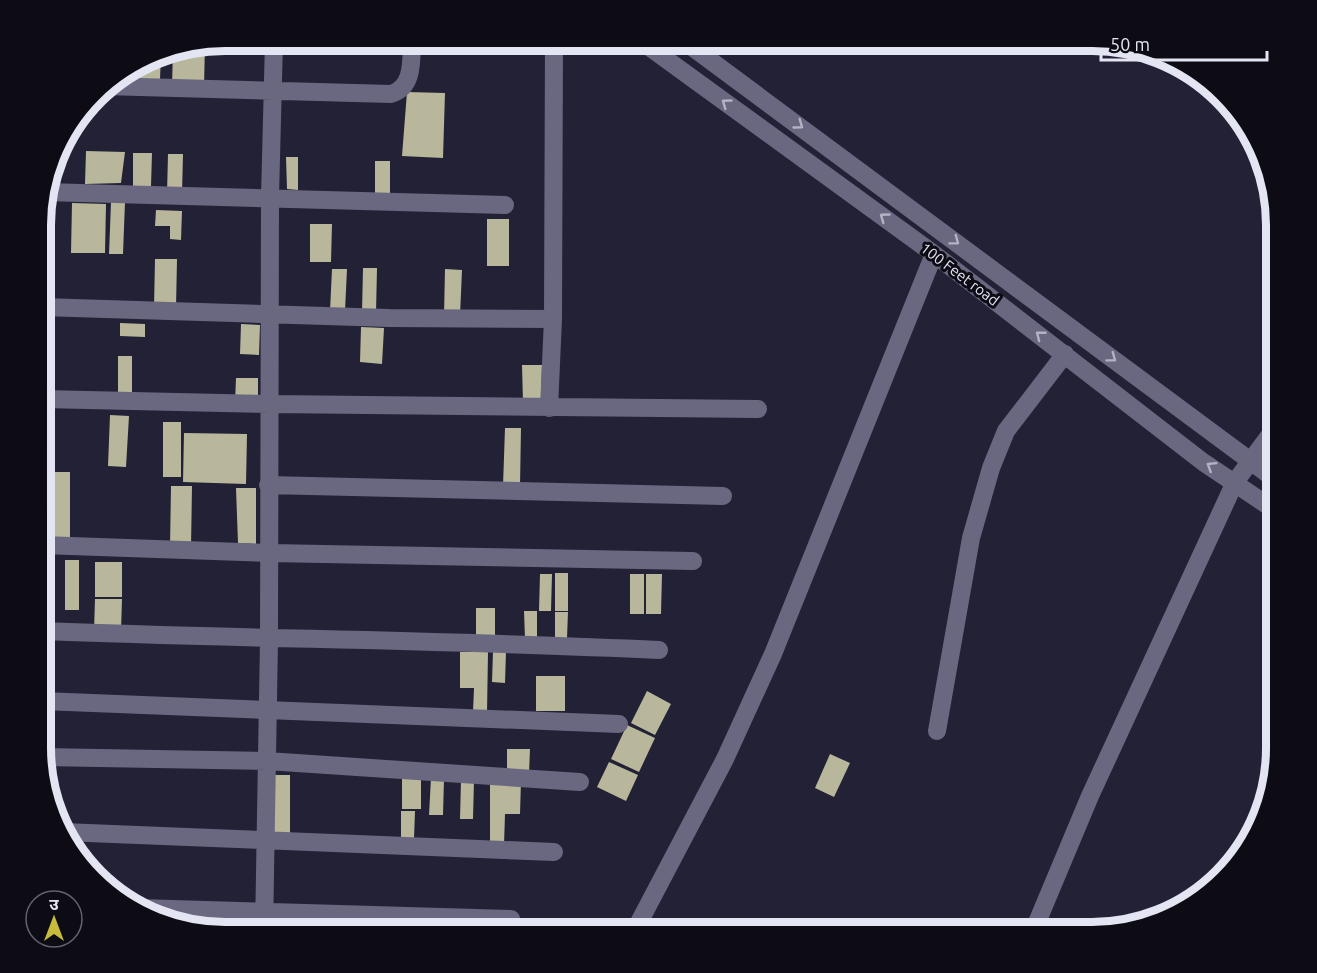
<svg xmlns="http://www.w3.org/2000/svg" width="1317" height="973" font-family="Ubuntu,'Noto Sans Devanagari',sans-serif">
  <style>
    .building { fill: #b9b79b }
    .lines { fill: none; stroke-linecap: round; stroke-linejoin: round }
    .minor { stroke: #696880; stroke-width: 18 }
    .oneway { stroke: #b3b3c5 }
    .labels { text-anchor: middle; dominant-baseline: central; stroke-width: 6; stroke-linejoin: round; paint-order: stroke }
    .street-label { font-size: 15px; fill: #e4e5f3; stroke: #0d0c15 }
    .rim { fill: none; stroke: #e4e5f3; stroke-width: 8 }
  </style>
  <rect width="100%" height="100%" fill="#222136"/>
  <path class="building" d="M416,41H448V49H416Z
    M205,44L204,87L172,86L173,49Z
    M161,53L160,80L140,79V65Z
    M407,92L445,93L443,158L402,156Z
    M86,151L125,152L121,183L85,184Z
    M133,153H152L151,186L133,187Z
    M168,154H183L182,194H167Z
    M286,157H298V190L287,189Z
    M375,161H390V198H375Z
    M111,202H125L123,254H109Z
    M72,203L106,204L105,253H71Z
    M156,210L182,211L181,240L170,239V226H155Z
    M487,219H509V266H487Z
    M310,224H332L331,262H310Z
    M155,259H177L176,308H154Z
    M363,268H377L376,313L362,312Z
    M332,269H347L345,311H330Z
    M445,269L462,270L460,316H444Z
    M120,323L145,324V337L120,336Z
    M241,324L260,325L259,355L240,354Z
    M361,327L384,328L382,364L360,362Z
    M118,356H132V397H118Z
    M522,365H542L541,402L523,403Z
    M236,378H258V404L235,403Z
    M110,415L129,416L126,467L108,466Z
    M163,422H181V477H163Z
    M505,428H521L520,486H503Z
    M184,433L247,434L246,484L183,482Z
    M42,472H70V541H42Z
    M171,486H192L191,548H170Z
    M236,488H256V544L238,543Z
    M65,560H79V610H65Z
    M95,562H122V597H95Z
    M555,573H568V611H555Z
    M540,574H552L551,611H539Z
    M630,574H644V614H630Z
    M646,574H662L661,614H646Z
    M95,599H122L121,631H94Z
    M476,608H495V640H476Z
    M524,611H537V638L525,639Z
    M555,612H568L567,638L555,639Z
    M493,651H506L505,683L492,682Z
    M460,652H488L487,713L473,712L474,688H460Z
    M536,676H565V711H536Z
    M647,691L671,704L655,735L631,723Z
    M627,725L655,738L639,772L611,759Z
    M507,749H530L529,774H507Z
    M830,754L850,763L834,797L815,788Z
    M609,762L638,775L626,801L597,787Z
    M402,774H421V809H402Z
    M274,775H290V836H274Z
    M431,778L444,779L443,815H429Z
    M461,780H474L473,819H460Z
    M490,781H521L520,814H505L504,845H490Z
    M401,811H415L414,839L401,838Z"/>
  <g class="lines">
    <path class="minor" d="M641,41L934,254L1203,462L1276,511
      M684,41L1276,480
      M104,86L391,94C414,87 411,61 412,41
      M45,192L505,205
      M42,307L389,318L553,319
      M42,399L271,404L758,409
      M549,408L553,319L554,41
      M268,485L723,496
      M42,545L270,553L693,561
      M42,631C248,639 453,640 659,650
      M42,701L619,724
      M937,731L971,538L991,468L1006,431L1065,354
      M42,757L267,761L580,782
      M1258,824L1266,808
      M63,832L554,852
      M139,908L511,919
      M264,932L269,640L270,197L274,41
      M634,932L725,759L773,654L934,254
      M1033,932L1090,796L1235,482L1276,427"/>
  </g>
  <defs><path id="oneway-chevron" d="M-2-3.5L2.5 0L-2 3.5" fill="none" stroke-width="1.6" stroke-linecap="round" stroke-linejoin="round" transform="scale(1.5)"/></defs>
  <g class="oneway">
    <use href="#oneway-chevron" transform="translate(726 103) rotate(-144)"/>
    <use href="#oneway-chevron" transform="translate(799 125) rotate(36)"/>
    <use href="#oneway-chevron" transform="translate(884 217) rotate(-144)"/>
    <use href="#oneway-chevron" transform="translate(955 241) rotate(37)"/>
    <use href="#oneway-chevron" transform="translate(1040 335) rotate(-142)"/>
    <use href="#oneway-chevron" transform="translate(1112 358) rotate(37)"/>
    <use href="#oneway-chevron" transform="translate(1211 466) rotate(-148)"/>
  </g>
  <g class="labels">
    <g class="street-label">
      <text transform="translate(960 274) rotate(37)">100 Feet road</text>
    </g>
  </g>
  <path d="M0 0H1317V973H0ZM225 51H1092A174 174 0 0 1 1266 225V748A174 174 0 0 1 1092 922H225A174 174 0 0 1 51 748V225A174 174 0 0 1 225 51Z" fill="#0d0c15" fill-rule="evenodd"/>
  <path class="rim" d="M225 51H1092A174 174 0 0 1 1266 225V748A174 174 0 0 1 1092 922H225A174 174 0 0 1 51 748V225A174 174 0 0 1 225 51Z"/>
  <g transform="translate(54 919)"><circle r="28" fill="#0d0c15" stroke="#63636e" stroke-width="1.5"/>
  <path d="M0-4.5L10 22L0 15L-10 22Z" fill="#c7bb3c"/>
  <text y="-9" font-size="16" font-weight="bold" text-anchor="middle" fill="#e4e5f3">उ</text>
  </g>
  <path d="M1101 51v9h166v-9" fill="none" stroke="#e4e5f3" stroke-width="3"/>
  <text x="1110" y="51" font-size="18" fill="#e4e5f3" stroke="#0d0c15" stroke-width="4.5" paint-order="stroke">50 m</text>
</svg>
